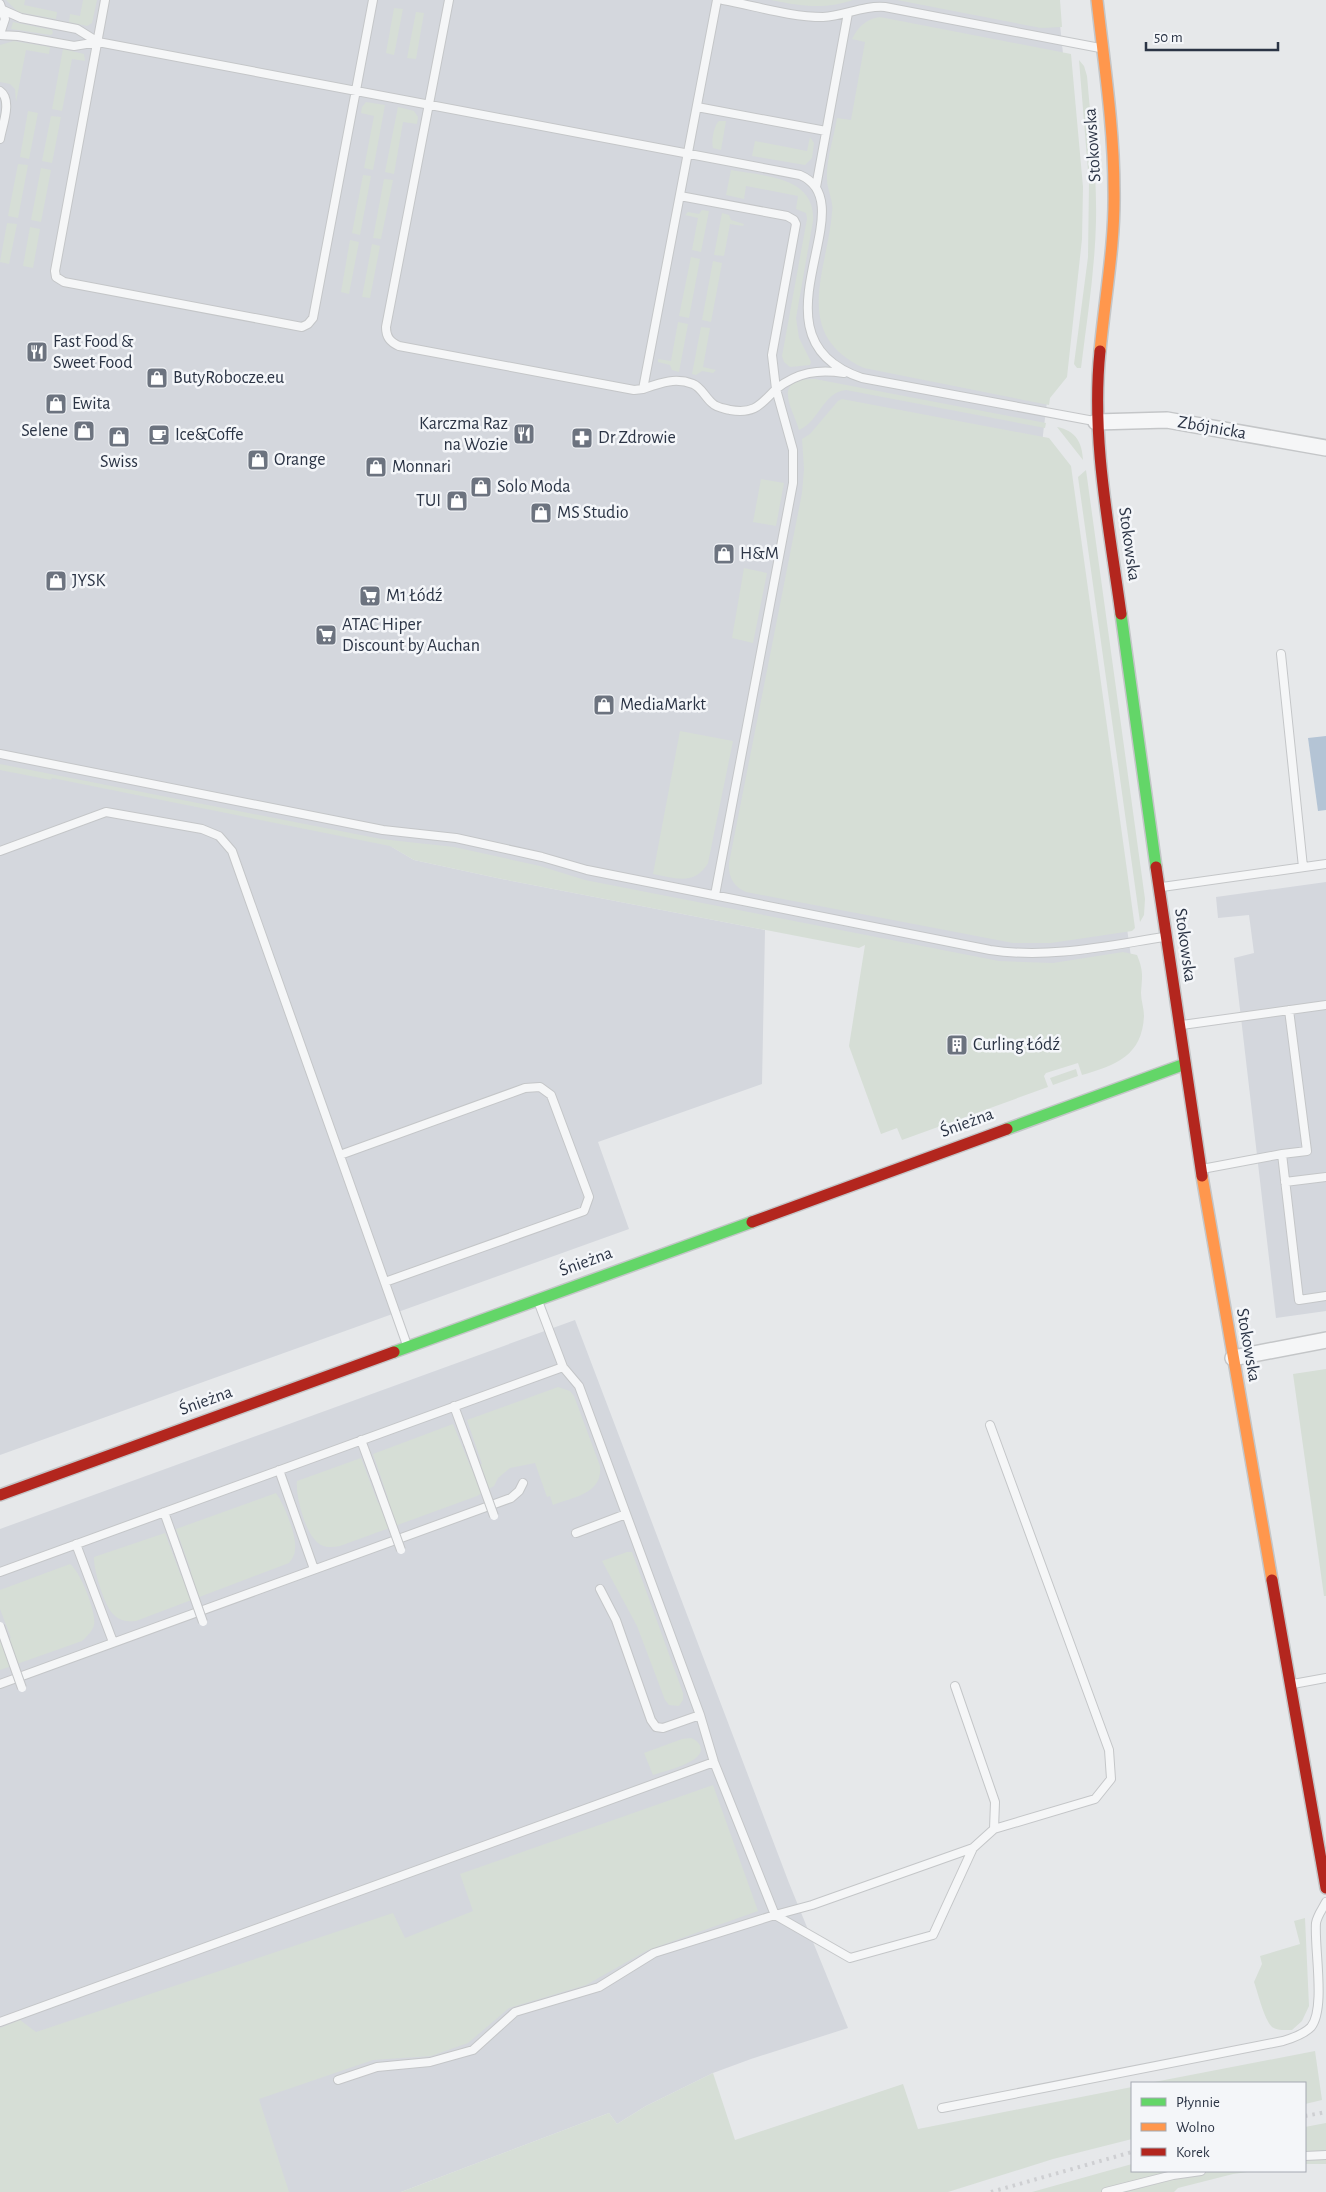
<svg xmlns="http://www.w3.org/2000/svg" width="1326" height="2192" font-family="'Alegreya Sans',sans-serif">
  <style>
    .built { fill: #d4d7dd }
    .green { fill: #d6ded6 }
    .water { fill: #b4c4d5 }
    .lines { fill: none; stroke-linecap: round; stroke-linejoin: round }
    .lane-casing { stroke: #c4c6c8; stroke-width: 10 }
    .street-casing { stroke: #c4c6c8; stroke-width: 18 }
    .fast-casing { stroke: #c4c6c8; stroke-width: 14 }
    .slow-casing { stroke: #c4c6c8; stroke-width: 14 }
    .jam-casing { stroke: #c4c6c8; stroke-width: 14 }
    .lane { stroke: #f5f6f7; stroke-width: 8 }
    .street { stroke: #f5f6f7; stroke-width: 15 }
    .fast { stroke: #63d668; stroke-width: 11 }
    .slow { stroke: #ff974d; stroke-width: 11 }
    .jam { stroke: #b3261e; stroke-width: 11 }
    .rail { stroke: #cecfd2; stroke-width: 4; stroke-dasharray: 2.5 5; stroke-linecap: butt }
    .lane-bridge-casing { stroke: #c4c6c8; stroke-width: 10; stroke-linecap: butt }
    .lane-bridge { stroke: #f5f6f7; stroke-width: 8 }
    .labels { text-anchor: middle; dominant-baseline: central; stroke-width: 5; stroke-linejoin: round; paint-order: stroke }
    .street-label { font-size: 18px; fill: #2b3445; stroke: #f4f6f9 }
    .poi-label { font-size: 18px; fill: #2b3445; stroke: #f4f6f9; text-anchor: start }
  </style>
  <rect width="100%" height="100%" fill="#e6e8ea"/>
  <path class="built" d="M0,0H955L1059,15L1075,170L1042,443L1063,472L1132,964L1034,972L392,847L414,860L497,878L765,930L762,1084L598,1142L629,1229L0,1455Z
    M1326,882V1311L1276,1318L1234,958L1254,953L1249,915L1218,918L1216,897Z
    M575,1320L789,1883L848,2028L751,2059L713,2073L646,2106L617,2124L609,2113L401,2192H0V1529Z"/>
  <path class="green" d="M6,0H25L24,5L57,12L56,19L18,12Z
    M83,0H97L92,23L87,26L69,22L70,14L80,16Z
    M771,0H853C824,10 800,6 771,0Z
    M897,0H1060L1062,27L1041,28Z
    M394,8L403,9L394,55L386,53Z
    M416,12L424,13L416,59L407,58Z
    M880,17L1071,54L1083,187L1082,239L1067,377L1050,398L1049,405L864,368C791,334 827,272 832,213C834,200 827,191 827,179C826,160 834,137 837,118L851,120L865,42L852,39C858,27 866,19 880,17Z
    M13,22L52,30L53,33L51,35L11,29Z
    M14,41L50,47L49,54L26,50L16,102L15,89L10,84L0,82V45Z
    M63,49L84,54L85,61L72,59L62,111L52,109Z
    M1079,60L1084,66L1087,76C1091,124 1097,172 1096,221C1095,270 1087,319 1081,368H1077L1074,364L1088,257L1089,183Z
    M366,102L385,105L373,170L364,168L374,116L361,113L362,107Z
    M398,107L414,111L418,117L417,124L403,122L394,174L385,172Z
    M28,111L38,113L29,159L20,157Z
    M51,116L61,117L52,163L42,161Z
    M719,121H726L721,150L713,148C711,141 714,125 719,121Z
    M810,137L814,143L812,158L805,165L752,156L755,141L807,151Z
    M18,164L28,165L18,218L8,216Z
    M41,168L51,170L41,222L31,220Z
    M731,170C763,176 816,176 813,221L796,318L799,338L811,362L810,365L790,367L784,362L782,356L807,219L806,213L796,209L798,196L746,186L744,199L726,195Z
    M363,175L371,176L360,235L352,233Z
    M384,179L393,180L381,239L373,238Z
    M702,210L709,211L701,252L692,250L698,218L685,215L688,212L699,214Z
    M722,213L729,215L731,220L744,224L743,226L730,224L724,256L714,255Z
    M7,223L17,224L9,264L0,262Z
    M30,227L40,229L33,268L23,266Z
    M350,240L359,242L349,294L341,292Z
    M372,244L380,246L370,298L362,297Z
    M691,257L700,259L689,318L679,316Z
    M713,261L722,263L711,322L702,320Z
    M678,322L688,324L679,372L672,370L670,365L658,362V359L671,361Z
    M701,327L710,328L703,367L716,370L713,373L702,371L696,375L692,374Z
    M815,379L1046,423L1045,428L846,390C823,392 819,422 799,430C792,406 771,379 815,379Z
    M842,399L1049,438L1071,466L1135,928L1132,931L1051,943H1013L746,892C734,887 728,877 729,863L802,493L804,469L802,439L810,434L838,401Z
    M1057,427C1076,431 1082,442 1083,460Z
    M1086,470L1145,899L1144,915L1140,922L1078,477Z
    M761,479L784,483L776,526L753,522Z
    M744,568L767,573L753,643L732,638Z
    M680,731L733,741L708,863C695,886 674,878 653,874Z
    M0,764L381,839L454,847L540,866L585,880L999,961L1053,963L1123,952L1137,955C1144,972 1142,976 1141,993C1141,1001 1144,1008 1144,1016C1142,1056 1116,1065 1082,1075L1078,1063L1046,1073L1044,1076L1048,1087L902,1140L897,1128L881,1134L849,1046L865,945L859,948L497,878L414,860L390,846L52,778L51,780L0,770Z
    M1076,1069L1078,1076L1053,1085L1050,1078Z
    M1326,1369V1596H1324L1293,1374Z
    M558,1387L570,1391L574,1396L600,1466C603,1494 573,1497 553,1505L550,1496L547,1497L535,1463L510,1468L498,1478L494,1486L477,1496L340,1546C331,1548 321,1548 315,1540C305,1530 295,1494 297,1481L361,1458L378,1503L388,1498L373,1454L453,1424L471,1468L482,1464L467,1420Z
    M276,1493C284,1504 297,1536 295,1549C295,1555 292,1559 289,1563L136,1621C128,1622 120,1621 114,1615C105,1608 93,1569 94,1557L165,1533L181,1576L191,1571L176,1529Z
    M627,1552H632L683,1693V1700L679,1706L669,1705L665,1700L637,1626L602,1561Z
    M70,1564C80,1571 97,1613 94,1625C92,1632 87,1636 82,1641L0,1670V1642L11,1638L0,1609V1590Z
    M691,1738C696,1740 700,1743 701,1749C701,1763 665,1771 653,1775L644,1753L682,1739Z
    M713,1785L758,1911L648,1950L586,1985L509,2008L468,2043L431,2056L373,2060L259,2099L289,2192H0V2028L20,2020L36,2032L393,1913L405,1938L473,1911L460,1874Z
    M1305,1918L1309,2006L1302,2021L1292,2030C1286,2030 1277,2031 1272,2027C1264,2019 1258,1993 1254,1982L1262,1964L1260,1956L1300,1944L1294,1921Z
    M1315,2051L1322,2100L1305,2104V2083H1149Z
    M713,2073L735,2140L903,2084L918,2129L1132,2087V2139L1053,2159L948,2192H401L609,2113L617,2124L646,2106Z
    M1326,2123V2164H1305V2127Z
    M1132,2164V2171H1255L1233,2174L1178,2188L1174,2192H1032Z"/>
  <path class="water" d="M1326,736V810L1318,811L1308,738Z"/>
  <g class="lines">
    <g class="lane-casing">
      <path id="lane" d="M105,0L55,271L56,277L64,282L302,327L308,324L313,318L373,0
        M449,0L386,327C386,337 390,342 399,346L634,390L643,389L717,0
        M723,0C756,6 790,17 823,17C844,16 864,5 885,7L1100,48
        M0,4L5,19L0,34
        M3,10L21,18L77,29L98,42L800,175C869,204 742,338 862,378L1094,421
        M0,35L18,36L74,46L98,42
        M0,91C13,100 2,126 0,139
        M697,107L826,131
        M816,187L848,13
        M643,389C660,383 675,377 693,384C701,387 705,397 712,403C717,408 723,408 730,410C755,414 760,405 776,389L772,355L796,224L794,220L787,216L680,196
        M1281,654L1303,867
        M0,754L383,830L456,838L542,857L587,870L990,950C1049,959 1106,946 1164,937
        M0,851L106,812L202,829L219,836L232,851L407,1345
        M1162,887L1326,864
        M715,895L793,483V450L776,389C798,372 818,369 844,373
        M1182,1025L1326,1005
        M1282,1154L1307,1151L1289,1010
        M340,1155L525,1088L540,1087L551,1095L589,1197L584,1211L385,1282
        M1202,1169L1282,1154L1299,1300L1326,1296
        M1285,1182L1326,1177
        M538,1301L563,1367L579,1386L700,1715L714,1762L775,1915L850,1958L933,1935L973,1848
        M454,1406L468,1444
        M990,1425L1109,1750L1111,1779L1095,1799L994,1829
        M361,1440L375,1478
        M279,1470L314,1569
        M164,1512L178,1551
        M576,1533L626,1514
        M76,1544L113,1642
        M0,1572L563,1367
        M600,1589L616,1620L651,1720L656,1727L663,1728L700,1715
        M0,1684L511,1498L519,1491L523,1483
        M1293,1684L1326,1678
        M0,2022L714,1762
        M338,2080L377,2067L430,2062L473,2050L515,2012L599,1987L654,1953L775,1915L812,1905L973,1848L994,1829L995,1802L955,1686
        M942,2108L1283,2041C1293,2038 1304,2034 1311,2027C1326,2008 1314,1948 1316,1923C1317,1916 1323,1908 1326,1902
        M1305,2156L1326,2155
        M1106,2192L1173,2175L1201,2171"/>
    </g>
    <g class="street-casing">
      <path id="street" d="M1096,422L1167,420L1326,448
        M1233,1358L1326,1340"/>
    </g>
    <g class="fast-casing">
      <path id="fast" d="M1121,614L1156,867
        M1007,1129L1185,1064
        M394,1352L752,1222"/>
    </g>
    <g class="slow-casing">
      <path id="slow" d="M1097,0C1104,63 1114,127 1114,191C1115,244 1105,297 1100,351
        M1202,1176L1272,1580"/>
    </g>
    <g class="jam-casing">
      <path id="jam" d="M1100,351C1091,439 1109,526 1121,614
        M1156,867L1202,1176
        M752,1222L1007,1129
        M0,1495L394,1352
        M1272,1580L1326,1888"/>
    </g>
    <use href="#lane" class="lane"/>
    <use href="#street" class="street"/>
    <use href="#fast" class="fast"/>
    <use href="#slow" class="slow"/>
    <use href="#jam" class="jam"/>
    <path class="rail" d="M1305,2116L1326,2112
      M991,2192L1132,2152"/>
    <g class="lane-bridge-casing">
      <path id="lane-bridge" d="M468,1444L494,1516
        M375,1478L401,1550
        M178,1551L203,1622
        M0,1626L22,1688"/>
    </g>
    <use href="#lane-bridge" class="lane-bridge"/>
  </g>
  <defs>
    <g id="restaurant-square" transform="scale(1.125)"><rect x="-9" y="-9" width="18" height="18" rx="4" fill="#6c737f" stroke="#f4f6f9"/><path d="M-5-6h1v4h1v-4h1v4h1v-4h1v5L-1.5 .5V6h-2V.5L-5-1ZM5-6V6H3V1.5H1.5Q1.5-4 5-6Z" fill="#fff"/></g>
    <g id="shop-square" transform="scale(1.125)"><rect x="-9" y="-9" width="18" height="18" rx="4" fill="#6c737f" stroke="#f4f6f9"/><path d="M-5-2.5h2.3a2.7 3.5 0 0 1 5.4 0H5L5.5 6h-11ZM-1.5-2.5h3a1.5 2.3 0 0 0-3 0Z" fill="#fff"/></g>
    <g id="cafe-square" transform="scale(1.125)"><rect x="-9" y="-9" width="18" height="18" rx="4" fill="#6c737f" stroke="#f4f6f9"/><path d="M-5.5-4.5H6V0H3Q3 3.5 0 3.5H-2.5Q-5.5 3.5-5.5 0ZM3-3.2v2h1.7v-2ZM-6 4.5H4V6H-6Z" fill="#fff"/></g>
    <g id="pharmacy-square" transform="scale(1.125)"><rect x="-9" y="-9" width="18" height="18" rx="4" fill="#6c737f" stroke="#f4f6f9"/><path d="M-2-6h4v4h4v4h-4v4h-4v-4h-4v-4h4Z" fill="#fff"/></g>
    <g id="supermarket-square" transform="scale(1.125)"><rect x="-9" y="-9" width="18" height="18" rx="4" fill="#6c737f" stroke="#f4f6f9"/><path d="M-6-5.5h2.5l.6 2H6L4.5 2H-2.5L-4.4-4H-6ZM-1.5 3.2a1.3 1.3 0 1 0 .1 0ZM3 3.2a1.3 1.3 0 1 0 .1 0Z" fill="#fff"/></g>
    <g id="building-square" transform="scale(1.125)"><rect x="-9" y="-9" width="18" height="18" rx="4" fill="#6c737f" stroke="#f4f6f9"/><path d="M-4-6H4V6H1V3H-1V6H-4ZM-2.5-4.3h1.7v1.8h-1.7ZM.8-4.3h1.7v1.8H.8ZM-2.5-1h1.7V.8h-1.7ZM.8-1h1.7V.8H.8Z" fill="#fff"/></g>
  </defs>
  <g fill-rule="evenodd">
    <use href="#restaurant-square" x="37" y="352"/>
    <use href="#shop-square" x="157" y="378"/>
    <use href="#shop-square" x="56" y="404"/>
    <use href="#shop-square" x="84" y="431"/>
    <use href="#restaurant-square" x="524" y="434"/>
    <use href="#cafe-square" x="159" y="435"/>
    <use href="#shop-square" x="119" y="437"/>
    <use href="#pharmacy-square" x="582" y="438"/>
    <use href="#shop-square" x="258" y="460"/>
    <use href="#shop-square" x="376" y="467"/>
    <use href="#shop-square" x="481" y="487"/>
    <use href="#shop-square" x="457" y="501"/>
    <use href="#shop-square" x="541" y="513"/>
    <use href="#shop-square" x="724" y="554"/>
    <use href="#shop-square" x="56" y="581"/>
    <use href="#supermarket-square" x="370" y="596"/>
    <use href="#supermarket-square" x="326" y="635"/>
    <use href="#shop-square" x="604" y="705"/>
    <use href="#building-square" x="957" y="1045"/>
  </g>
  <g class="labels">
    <g class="street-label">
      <text transform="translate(1093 145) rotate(-94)">Stokowska</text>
      <text transform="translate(1212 428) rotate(10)">Zbójnicka</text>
      <text transform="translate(1129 544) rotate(82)">Stokowska</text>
      <text transform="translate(1185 945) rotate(82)">Stokowska</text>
      <text transform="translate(967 1123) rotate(-20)">Śnieżna</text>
      <text transform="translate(586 1262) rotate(-20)">Śnieżna</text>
      <text transform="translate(1248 1345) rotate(80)">Stokowska</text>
      <text transform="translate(206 1401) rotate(-20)">Śnieżna</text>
    </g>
    <g class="poi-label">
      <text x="53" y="342">Fast Food &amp;<tspan x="53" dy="21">Sweet Food</tspan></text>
      <text x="173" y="378">ButyRobocze.eu</text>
      <text x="72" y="404">Ewita</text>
      <text x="508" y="424" text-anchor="end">Karczma Raz<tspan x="508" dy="21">na Wozie</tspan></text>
      <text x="68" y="431" text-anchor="end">Selene</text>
      <text x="175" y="435">Ice&amp;Coffe</text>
      <text x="598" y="438">Dr Zdrowie</text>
      <text x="274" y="460">Orange</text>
      <text x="119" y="462" text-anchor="middle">Swiss</text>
      <text x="392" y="467">Monnari</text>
      <text x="497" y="487">Solo Moda</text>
      <text x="441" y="501" text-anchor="end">TUI</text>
      <text x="557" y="513">MS Studio</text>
      <text x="740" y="554">H&amp;M</text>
      <text x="72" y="581">JYSK</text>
      <text x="386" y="596">M1 Łódź</text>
      <text x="342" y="625">ATAC Hiper<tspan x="342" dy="21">Discount by Auchan</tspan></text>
      <text x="620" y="705">MediaMarkt</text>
      <text x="973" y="1045">Curling Łódź</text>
    </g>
  </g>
  <rect x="1131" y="2082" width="175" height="90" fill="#f4f6f9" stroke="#a4a8b1"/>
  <rect x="1141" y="2098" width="25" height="8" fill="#63d668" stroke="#a4a8b1"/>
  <text x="1176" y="2107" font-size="15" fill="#2b3445">Płynnie</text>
  <rect x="1141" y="2123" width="25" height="8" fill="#ff974d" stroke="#a4a8b1"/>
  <text x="1176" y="2132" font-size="15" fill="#2b3445">Wolno</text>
  <rect x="1141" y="2148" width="25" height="8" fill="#b3261e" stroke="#a4a8b1"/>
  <text x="1176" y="2157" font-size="15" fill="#2b3445">Korek</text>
  <path d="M1146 42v8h132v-8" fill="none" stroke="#2b3445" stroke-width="2.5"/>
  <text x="1154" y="42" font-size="15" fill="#2b3445" stroke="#f4f6f9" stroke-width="4" paint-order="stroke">50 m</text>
</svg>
